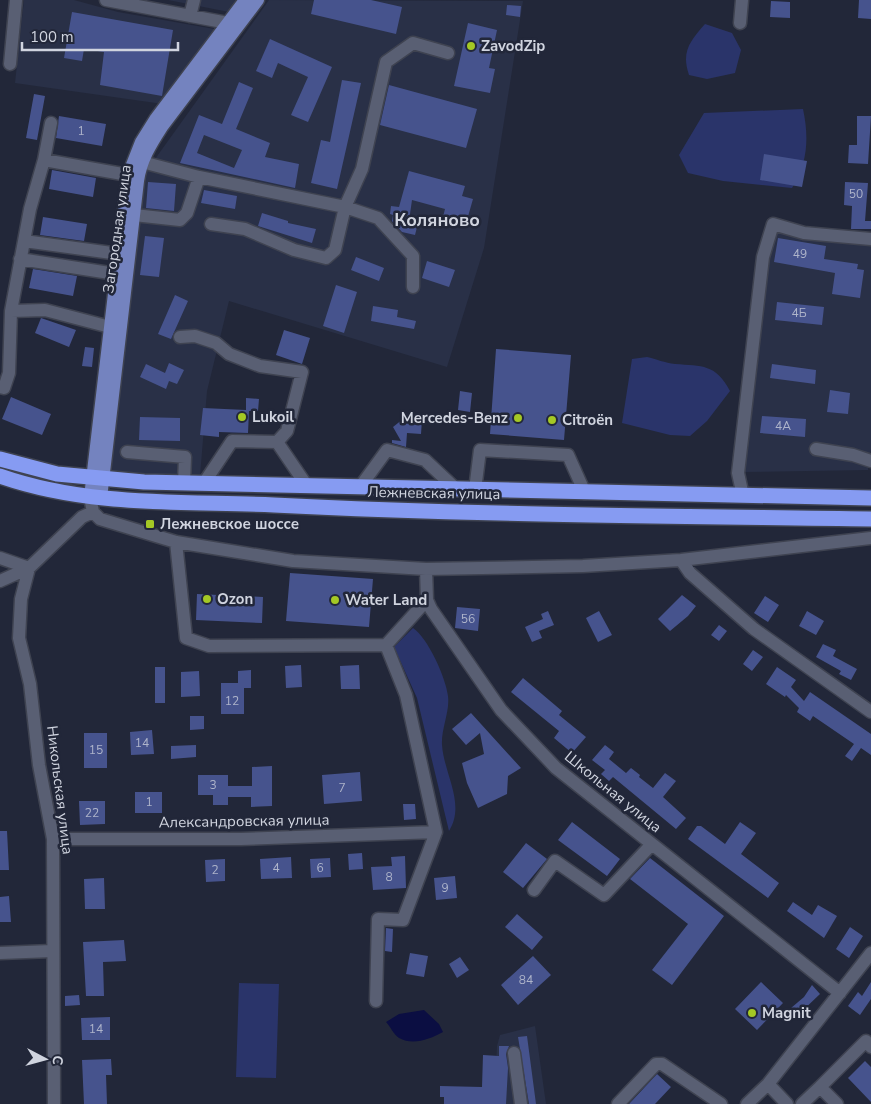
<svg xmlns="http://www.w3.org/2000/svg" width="871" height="1104" font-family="'Nunito Sans',sans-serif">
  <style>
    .built { fill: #293047 }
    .green { fill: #2a346a }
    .water { fill: #0b0e42 }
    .building { fill: #46538d; fill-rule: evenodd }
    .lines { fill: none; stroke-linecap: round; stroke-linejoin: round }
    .minor-casing { stroke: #3f4351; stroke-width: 15 }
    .major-casing { stroke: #3f4351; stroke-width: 15 }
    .highway-casing { stroke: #3f4351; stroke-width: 18 }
    .minor { stroke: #595f73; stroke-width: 12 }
    .major { stroke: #7483bf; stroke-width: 12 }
    .highway { stroke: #869bf2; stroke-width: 15 }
    .poi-dot { fill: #a4c825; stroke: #222739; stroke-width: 2 }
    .labels { text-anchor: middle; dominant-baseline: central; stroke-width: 5; stroke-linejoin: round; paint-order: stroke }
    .number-label { font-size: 12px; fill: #aeb4ca }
    .poi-label { font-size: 15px; font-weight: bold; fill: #d0d4df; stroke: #222739; text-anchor: start }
    .street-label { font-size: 15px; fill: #d0d4df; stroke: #222739 }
    .quarter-label { font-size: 18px; font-weight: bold; fill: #d0d4df; stroke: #222739 }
  </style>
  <rect width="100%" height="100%" fill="#222739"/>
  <path class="built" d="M24,0H74L118,12L220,30L163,104L15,83Z
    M168,0H237L229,12Z
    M269,0L523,1L484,248L447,367L229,301L207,391L200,476L109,475L145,173Z
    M774,231L871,244V449L868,470L741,472L766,267Z
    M535,1026L546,1104H494L497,1046L500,1035Z"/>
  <path class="green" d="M705,24L732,33L741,50L735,73L707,79L689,75C681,52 690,41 705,24Z
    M803,109C809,137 808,163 792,188L723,181L688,173L679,155L704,113Z
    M647,357C656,359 665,363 675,364C702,366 716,364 730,391L707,421L690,436L670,435L622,423L632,359Z
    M413,628C428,638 446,678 448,696C450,712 441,729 442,745C444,774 466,804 449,831L417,698L394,647Z
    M239,983L279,984L276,1078L236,1077Z"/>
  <path class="water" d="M424,1010L439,1024L443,1032C430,1039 413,1046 399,1038C394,1035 390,1026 386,1022L399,1014Z"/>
  <path class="building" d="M314,0H371L402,7L396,34L311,14Z
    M859,0H871V19L858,18Z
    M771,1L790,2V18L770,17Z
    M507,5L521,6L520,17L506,15Z
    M72,12L173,30L162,96L100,85L104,52L84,49L82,61L64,58Z
    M468,23L497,30L489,68L495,69L490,93L454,86Z
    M270,39L332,67L308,122L291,115L308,77L278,63L272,78L256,71Z
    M342,80L361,83L337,189L311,183L321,140L330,142Z
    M239,82L253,88L236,129L270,143L265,157L299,164L295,188L180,163L199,115L222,124ZM204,135L242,150L234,168L197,153Z
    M389,85L477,109L466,148L380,125Z
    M34,94L45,96L37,140L26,138Z
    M59,116L106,124L102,146L56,138Z
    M857,116H871L868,164L848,163L849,145H857Z
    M764,154L807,161L802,187L760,180Z
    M52,170L96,178L93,197L49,189Z
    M409,171L465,186L462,196L473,199L465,227L442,221L445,209L412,200L409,221L418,223L415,235L402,232L392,221L393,215L390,214L391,206L399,207Z
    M148,182L176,184L174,211L146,208Z
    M845,182L868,183L865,221H871V229H851L852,206L844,205Z
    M204,190L237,196L235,209L201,203Z
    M262,213L288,221V223L316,229L312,243L258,226Z
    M43,217L87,224L84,241L40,235Z
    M145,236L164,238L159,277L140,275Z
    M778,238L826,246L824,259L858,264L857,269L864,270L860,298L832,294L835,273L774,262Z
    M356,257L384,268L379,281L351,270Z
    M427,261L455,270L449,287L422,278Z
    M33,269L77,276L73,296L29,288Z
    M336,285L357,292L344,333L323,326Z
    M175,295L188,301L171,339L158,334Z
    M777,302L824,307L822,325L775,320Z
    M373,306L398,310L397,317L416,321L414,329L371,321Z
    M41,318L76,330L69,347L35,333Z
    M284,330L310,338L302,364L276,355Z
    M85,347L94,348L92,367L82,366Z
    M496,349L571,355L564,440L490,434Z
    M169,363L184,370L177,384L169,381L166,389L140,377L146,364L165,373Z
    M772,364L816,370L815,384L770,378Z
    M830,390L850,393L848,414L827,412Z
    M460,391L472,393L470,412L458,410Z
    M11,397L51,414L42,435L2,419Z
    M246,398L259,399L258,411H249L248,433L219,432V437L200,435L203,408L246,410Z
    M762,416L806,419L805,437L760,433Z
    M140,417L180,418V441L139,440Z
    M403,419L422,420L421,434L407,433L406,447L392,443V440L401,441L393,427Z
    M290,573L373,579L369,627L286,621Z
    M197,594L263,597L262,623L196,620Z
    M682,595L696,606L688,616L670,631L658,619Z
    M765,596L779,605L768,622L754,613Z
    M457,607L480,609L478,631L455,628Z
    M548,611L554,625L539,631L542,638L532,642L525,627L543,619L541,614Z
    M599,611L612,635L598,642L586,618Z
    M807,611L824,621L816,635L799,626Z
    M719,625L727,631L719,641L711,635Z
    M823,644L836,650L833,656L857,669L851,680L839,674L841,671L816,657Z
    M753,650L763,657L752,671L743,664Z
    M301,665L302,687L286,688L285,666Z
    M359,665L360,689H341L340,666Z
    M155,667H165V703H155Z
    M777,667L796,680L791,687L804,701L810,692L871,734V755L861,748L852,761L845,756L854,744L813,716L810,721L797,712L799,708L786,695L785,697L766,684Z
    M251,670V688H244V714H221V683H238V671Z
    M199,671L200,696L181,697V672Z
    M523,678L562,711L559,715L586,737L572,753L554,738L559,731L511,692Z
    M471,713L521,768L508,776L507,794L478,808L467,783L462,763L484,754L480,733L466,745L452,729Z
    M190,716H204V729L190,730Z
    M152,730L154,754L131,755L130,732Z
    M84,733H107V768H84Z
    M196,745V757L171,759V746Z
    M605,745L614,752L609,759L626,773L631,768L640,775L639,777L653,788L665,773L676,781L663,797L686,818L676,829L613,777L609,781L601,774L605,770L592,760Z
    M272,766V806L251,807V797H228V805H213V795H198V775H228V786H252V767Z
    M360,772L362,801L324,804L322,775Z
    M135,792H162V813H135Z
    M79,801H105V824L80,825Z
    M403,804H415L416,819L404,820Z
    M572,822L620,859L607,876L558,840Z
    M740,822L756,833L741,854L779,883L768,898L688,839L697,826H701L725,844Z
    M0,831H7L9,870H0Z
    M526,843L547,859L523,888L503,872Z
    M362,853L363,869L349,870L348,854Z
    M405,856L406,888L373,890L371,867L392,866L391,857Z
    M291,857L292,878L261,879L260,859Z
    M330,858L331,877L311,878L310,859Z
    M650,858L724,916L672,985L652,970L688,924L630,879Z
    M225,859V881L206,882L205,860Z
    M455,876L457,898L436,900L434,878Z
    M104,878L105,909H85L84,879Z
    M9,896L11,922H0V897Z
    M793,902L812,915L818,905L837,916L824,938L787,911Z
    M517,914L543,937L532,950L505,927Z
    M850,927L863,936L849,958L836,949Z
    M386,928L393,929L392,952L385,951Z
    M124,940L126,961L103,962L104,996H86L83,942Z
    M410,953L428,956L424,977L406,974Z
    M533,956L551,975L518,1005L501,985Z
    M460,957L469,970L457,978L449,964Z
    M761,982L783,1003L757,1030L735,1009Z
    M871,982V999L860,1015L848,1006L858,992L862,996Z
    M812,985L820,994L798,1015L791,1008L804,997Z
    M79,995L80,1005L65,1006V996Z
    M110,1017V1040H82L81,1018Z
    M527,1036L536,1104H529L518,1037Z
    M499,1046H509L506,1054L508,1068L506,1104H444V1097H440V1086L482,1087L483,1055L499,1056Z
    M111,1059L112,1075H106L107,1104H84L82,1060Z
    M865,1061L871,1067V1102L848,1078Z
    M657,1074L671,1087L655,1104H629Z"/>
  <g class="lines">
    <g class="minor-casing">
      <path id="minor" d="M106,0L228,23L235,27
        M190,16L194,0
        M740,23L742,0
        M10,64L16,0
        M44,160L51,123
        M142,162L199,177
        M134,215L180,220L187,213L199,177L345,207L378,218L413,256V287
        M211,224L245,229L294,250L326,258L335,250L345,207L362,169L386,62L413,43L448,53
        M24,241L119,254
        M20,259L116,274
        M110,327L45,310L11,311L30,209L44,160L128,175
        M180,337L195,336L216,343L229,354L260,366L302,372L287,431L277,442
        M0,387L4,388L9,373L11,311
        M816,449L853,455L871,461
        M127,452L185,457L184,483
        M204,483L232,441L277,442L307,486
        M360,487L387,450L425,460L456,489
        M475,490L480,450L568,455L585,493
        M743,496L738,473L763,257L773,224L804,233L871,239
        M90,497L93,512L100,519L176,542L293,561L426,569L583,566L681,560L871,538
        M176,542L186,638L209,646L386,645
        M0,558L29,568
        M681,560L690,573L754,629L871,712
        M426,569L427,600L431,609L501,710L556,768L840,993
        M0,581L29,568
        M53,839H241L436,832
        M534,890L555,861L604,895L652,844
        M0,953L52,951
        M376,1001L378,919L403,920L436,832L406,695L386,645L427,600
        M514,1053L521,1104
        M768,1084L787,1104
        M820,1087L866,1041L871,1047
        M54,1104L53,839L39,765L30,684L19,638L21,599L29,568L82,517L93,512
        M618,1104L656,1064H662L721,1104
        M747,1104L768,1084L871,953
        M802,1104L820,1087L837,1104"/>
    </g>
    <g class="major-casing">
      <path id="major" d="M90,497L128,175L141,142L156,118L245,0
        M101,498L138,181C141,160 151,144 162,127L258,0"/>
    </g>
    <g class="highway-casing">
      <path id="highway" d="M0,459L57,474L144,482L871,498
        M0,476C89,507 181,501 274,505C473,515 672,516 871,519"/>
    </g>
    <use href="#minor" class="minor"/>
    <use href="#major" class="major"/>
    <use href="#highway" class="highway"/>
  </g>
  <g class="poi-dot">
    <circle cx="471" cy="46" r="5"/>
    <circle cx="242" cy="417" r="5"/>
    <circle cx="518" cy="418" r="5"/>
    <circle cx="552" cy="420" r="5"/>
    <rect x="145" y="519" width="10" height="10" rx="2.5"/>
    <circle cx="207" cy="599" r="5"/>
    <circle cx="335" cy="600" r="5"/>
    <circle cx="752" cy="1013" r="5"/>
  </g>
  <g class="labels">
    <g class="number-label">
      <text x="81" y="131">1</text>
      <text x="856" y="194">50</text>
      <text x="800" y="254">49</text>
      <text x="799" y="313">4Б</text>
      <text x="783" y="426">4А</text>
      <text x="468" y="619">56</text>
      <text x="232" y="701">12</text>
      <text x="142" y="743">14</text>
      <text x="96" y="750">15</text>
      <text x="213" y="785">3</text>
      <text x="342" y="788">7</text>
      <text x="149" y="802">1</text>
      <text x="92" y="813">22</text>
      <text x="276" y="868">4</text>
      <text x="320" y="868">6</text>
      <text x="215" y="870">2</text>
      <text x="389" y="877">8</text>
      <text x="445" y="888">9</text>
      <text x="526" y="980">84</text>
      <text x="96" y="1029">14</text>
    </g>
    <g class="poi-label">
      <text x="481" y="46">ZavodZip</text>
      <text x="252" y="417">Lukoil</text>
      <text x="508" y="418" text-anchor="end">Mercedes-Benz</text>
      <text x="562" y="420">Citroën</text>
      <text x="160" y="524">Лежневское шоссе</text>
      <text x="217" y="599">Ozon</text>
      <text x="345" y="600">Water Land</text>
      <text x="762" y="1013">Magnit</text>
    </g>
    <g class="street-label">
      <text transform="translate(117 229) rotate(-82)">Загородная улица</text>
      <text transform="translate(434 493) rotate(1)">Лежневская улица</text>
      <text transform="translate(60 790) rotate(83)">Никольская улица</text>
      <text transform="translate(613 792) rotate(39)">Школьная улица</text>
      <text transform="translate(244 821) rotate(-1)">Александровская улица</text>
    </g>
    <g class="quarter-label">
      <text x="437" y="220">Коляново</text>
    </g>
  </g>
  <g transform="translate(45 1059) rotate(96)" stroke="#222739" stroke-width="4" paint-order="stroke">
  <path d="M0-4L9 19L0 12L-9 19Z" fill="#d0d4df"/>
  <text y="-8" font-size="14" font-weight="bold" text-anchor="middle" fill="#d0d4df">С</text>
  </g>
  <path d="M22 42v8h156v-8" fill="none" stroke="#d0d4df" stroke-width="2.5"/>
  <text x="30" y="42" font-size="15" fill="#d0d4df" stroke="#222739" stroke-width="4" paint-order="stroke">100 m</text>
</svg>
